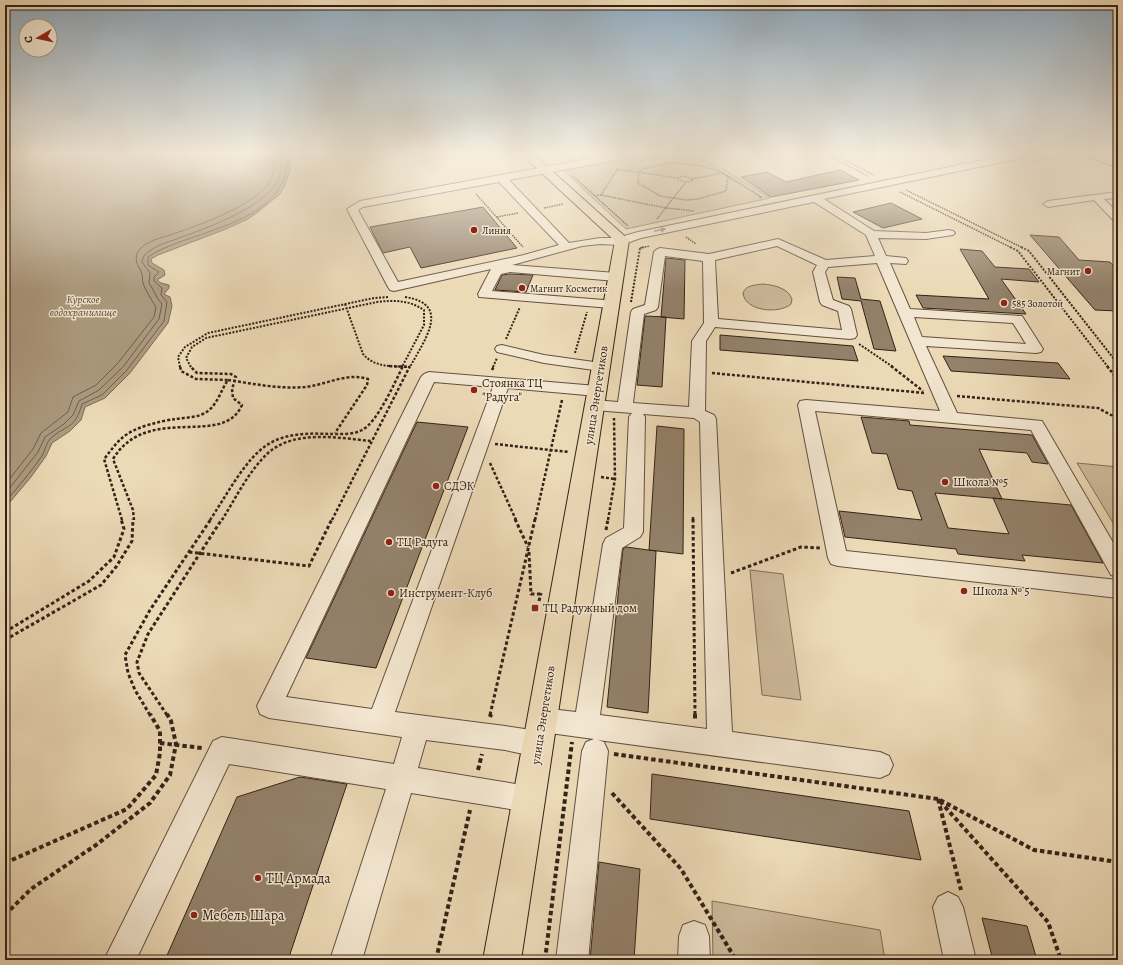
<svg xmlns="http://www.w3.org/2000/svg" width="1123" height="965" font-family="Alegreya,serif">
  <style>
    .green { fill: #cdba9b; stroke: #806e5a }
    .water { fill: #ad9b80; stroke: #7c6b56 }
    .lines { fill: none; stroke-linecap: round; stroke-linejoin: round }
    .shore { stroke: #705e4c; stroke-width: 1 }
    .building { fill: #93816a; stroke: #332218 }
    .minor-casing { stroke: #615040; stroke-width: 2 }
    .major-casing { stroke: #332218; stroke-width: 2 }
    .path-far4 { stroke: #332218; stroke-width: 1.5; stroke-dasharray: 1.5 1; stroke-linecap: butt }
    .path-far3 { stroke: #332218; stroke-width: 2; stroke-dasharray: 2 1.5; stroke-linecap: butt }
    .path-far2 { stroke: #332218; stroke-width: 2.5; stroke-dasharray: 3 2; stroke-linecap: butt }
    .path-far1 { stroke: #332218; stroke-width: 3; stroke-dasharray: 3.5 2.5; stroke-linecap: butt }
    .path { stroke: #332218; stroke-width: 4; stroke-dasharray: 4.5 3; stroke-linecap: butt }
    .minor { fill: #f3e6d0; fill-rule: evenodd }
    .major { fill: #ecd9b6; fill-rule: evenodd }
    .oneway { fill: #938474 }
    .poi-dot { fill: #8f2418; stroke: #f3e6d0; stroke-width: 1.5 }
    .labels { text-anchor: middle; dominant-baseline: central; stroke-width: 3; stroke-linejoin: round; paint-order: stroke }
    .far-poi-label { font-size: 10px; fill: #332218; stroke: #f3e6d0; text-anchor: start }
    .far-water-label { font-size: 11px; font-style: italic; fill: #5e4c3c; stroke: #f3e6d0 }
    .poi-label { font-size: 12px; fill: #332218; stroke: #f3e6d0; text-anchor: start }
    .street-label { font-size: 12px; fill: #332218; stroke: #f3e6d0 }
    .near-poi-label { font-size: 14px; fill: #332218; stroke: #f3e6d0; text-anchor: start }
  </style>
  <rect width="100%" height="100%" fill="#ecd9b6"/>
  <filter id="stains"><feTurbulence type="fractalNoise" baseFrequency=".005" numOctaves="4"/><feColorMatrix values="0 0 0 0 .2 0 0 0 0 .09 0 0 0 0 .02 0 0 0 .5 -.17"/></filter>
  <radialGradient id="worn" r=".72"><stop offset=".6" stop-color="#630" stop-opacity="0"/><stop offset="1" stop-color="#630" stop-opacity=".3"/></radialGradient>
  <path class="green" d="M643,154H699L770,198L626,229L562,169Z
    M763,284C774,285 788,288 792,299L791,304C780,314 745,312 743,293C746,285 755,285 763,284Z
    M1077,463L1118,467V531Z
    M750,570L783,574L801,700L762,695Z
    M712,901L880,930L885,960H713Z"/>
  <path class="water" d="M5,154H288L291,167L285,185L280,194L258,212L248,219L226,229L158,255L151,259L152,263L164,270L165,275L157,280L161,283L169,285V288L164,294L170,297L172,306L168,323L130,373L105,398L85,407L81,420L70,431L52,443L46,456L31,477L5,508Z"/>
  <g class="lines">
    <path class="shore" d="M5,485L33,449L41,433L68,412L73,397L96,385L118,363L154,317L156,307C153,303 144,287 143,283C142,280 143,277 142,274C140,267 134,263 137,254C141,243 157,239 167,236C194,227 256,206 270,181C275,173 274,163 274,154
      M5,494L38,452L45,437L64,424L73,415L79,401L99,390L123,367L159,319L162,304C156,298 154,290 149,283L150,273L142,262C143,256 146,253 151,250C159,244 172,241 182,237C209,227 268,206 279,178C281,170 281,162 280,154
      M5,502C18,487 31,472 42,456C45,451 46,443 50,439C66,424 75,430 82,404L102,395L127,370L164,321L167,302L161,295L162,288L154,281V277L159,272L148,265V257C185,232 262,228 283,181C284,177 287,171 287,166C287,162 285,158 285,154"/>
  </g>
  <path class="building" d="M840,170L859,180L771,197L741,177L767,172L786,182Z
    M891,203L922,219L883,228L853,212Z
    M483,207L517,248L421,268L410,247L383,253L370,227Z
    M1030,235L1059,237L1079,260L1110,262L1118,271V311L1095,310Z
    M960,249L982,251L995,267L1029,269L1039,282L1001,279L1026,314L923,308L916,295L989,299Z
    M666,258L685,260L684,319L661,317Z
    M510,274L533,275L526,292L495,290L502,275Z
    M837,277L855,278L861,299L880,301L896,351L874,349L861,301L842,299Z
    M645,316L666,317L662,387L637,385Z
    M720,335L853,346L858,361L720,350Z
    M943,356L1058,363L1070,379L951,371Z
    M861,417L909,421L910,425L1032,435L1048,464L1032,462L1027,453L979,449L1002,499L935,493L948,528L1009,534L993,498L1071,505L1103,563L1022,555L1025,561L958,554L956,549L845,537L839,511L922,520L912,491L898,489L887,454L872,453Z
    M417,422L468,427L376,668L306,658Z
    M657,426L684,429L683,554L649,550Z
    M626,547L656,551L648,713L607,707L620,576L623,549Z
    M652,774L909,811L921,860L650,819Z
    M300,777L347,784L288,960H165L237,797Z
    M599,862L640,869L634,960H590Z
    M982,918L1027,926L1037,960H993Z"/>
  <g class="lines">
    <g class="minor-casing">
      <path id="minor" d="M615,154H637L633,157L509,180L569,243L600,238H617L638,232L1012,154H1031L1027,157L824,199L874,231L926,233L949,230L953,231L955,233L953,235L926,239L878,238L886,256L906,258L908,261L906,264L890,263L910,309L1022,316L1043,349L1041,352L1036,353L926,346L957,413L1042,421L1118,551V577L1111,575L1031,430L815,411L846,551L1118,580V598L838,566L831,564L828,558L798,405L800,401L806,400L940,411L877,263L828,267L825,272L833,300L849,306L851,309L857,335L855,338L850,339L715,327L706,341L705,411L714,415L716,419L732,732L880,752L889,756L893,765L889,774L880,778L598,740L604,742L608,751L588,960H556L582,751L586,742L594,739L542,732L533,729L530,720L533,711L542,708L576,712L603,544L606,538L624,528L629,417L632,413L594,410L588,409L586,405L588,401L594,400L618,402L631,312L633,309L645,305L654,252L656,250L660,248L709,254L778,239L826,260L875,256L866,235L814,202L641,238L621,245L600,244L582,246L512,265L616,273L620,274L622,277L620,280L616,281L510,272L501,274L492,291L616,301L618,304L616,307L611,308L479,297L478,294L491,269L394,291L390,290L388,287L347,209L360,201ZM499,182L559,245L524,255L398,282L358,210L363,207ZM777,246L817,265L813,272L820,302L822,305L838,311L842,330L718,319L715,260ZM665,256L703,261L704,323L692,341L689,407L633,403L644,314L656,310L658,307ZM914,317L1013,323L1026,344L922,337ZM643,414L694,418L700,422L707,729L600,715L622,548L640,537L643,532L645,417Z
        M1118,192V198L1104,199L1118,213V222L1114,221L1094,200L1048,207L1043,204L1048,201Z
        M502,345L544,355L601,363L606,364L608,367L606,370L601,371L544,363L497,352L495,349L497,346Z
        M429,372L597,386L602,388L605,391L602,394L597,396L508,388L395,712L505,726L538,731L547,735L551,744L547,753L538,757L505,750L426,740L418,768L528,786L537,790L541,799L537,808L528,812L411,793L362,960H330L386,789L229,764L136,960H104L213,741L222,737L394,764L402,737L269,718L260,714L257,706L421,377L424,374ZM434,382L493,387L372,709L286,697Z
        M948,892L958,897L963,907L976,960H944L933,907L938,897Z
        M694,921L705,925L709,936L710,960H678L679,936L683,925Z"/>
    </g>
    <g class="major-casing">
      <path id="major" d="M521,154H533L629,240L521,960H483L615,241Z
        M1087,154H1102L1118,161V168L1088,156Z"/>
    </g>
    <path class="path-far4" d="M693,154L761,197L759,198
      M825,154L868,176
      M833,154L874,175
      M1070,154L1081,158
      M640,161L673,154
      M1034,161L1069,154
      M670,163C691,164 710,165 728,177L726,191L698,199L686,200L660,196L638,183L639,172L643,169Z
      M616,169L678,178
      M573,176L628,226
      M683,176L692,179V181L686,182L678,180V178Z
      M692,179L723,173
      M906,190L1023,248
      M900,192L1012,248
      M476,194L523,247
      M601,195L618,168
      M595,196L601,195L666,208L694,211
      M544,208L563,204
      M497,217L518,213
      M657,219L686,182
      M686,237L696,244
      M640,248L650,246"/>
    <path class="path-far3" d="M1010,247L1018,251L1108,367
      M1021,247L1029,251L1118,364
      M405,297C453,304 423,342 410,367
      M631,302L640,248L645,247
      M345,304L363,354C375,368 393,366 410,367
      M506,339L520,307
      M859,344L893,367
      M575,353L587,312
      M180,367L178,357L185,347L208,333L374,298L388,297
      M191,367L186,358L192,347L206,338L377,302C395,300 409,300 424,310V325L402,367
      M493,367L497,358"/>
    <path class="path-far2" d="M389,366L410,367
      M891,366L923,391
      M1107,366L1118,380
      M492,370L494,366
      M712,373L924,393
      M228,380C254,384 279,389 305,387C326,385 347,372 368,379L367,385L335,433
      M957,396L1098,408L1111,415L1118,416
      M495,444L569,452
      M490,463L516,520
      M601,477L615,479
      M693,517V520
      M122,520L104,459C110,452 115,444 122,438C134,427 160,421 176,419C187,417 199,418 208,411C218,403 221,390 228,380L196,379L181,371L180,366
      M134,520L133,510L113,459C148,402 223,449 242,405L233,398L232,389L236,377L231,374L197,373L190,366
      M210,520C225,498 245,459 267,445C285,433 309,433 329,434C340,434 353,435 362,430C377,423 395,382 403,366
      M222,520C235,499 249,471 267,454C293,429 339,438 371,441
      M332,520L410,366
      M535,520L562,400
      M608,520L615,479L614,418"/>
    <path class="path-far1" d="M515,519L528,547
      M693,519L695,715
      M606,530L608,519
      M189,552L309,566L332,519
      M529,552L531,594H541
      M731,573L801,547L820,548
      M539,601L541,593
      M5,632L89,581L114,557L124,529L121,519
      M5,640L101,585L116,567L132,541L133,519
      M150,715L135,690L128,673L125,655L150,610L211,519
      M167,715L139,673L137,662L148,634L222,519
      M490,715L535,519"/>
    <path class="path" d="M695,714V720
      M490,717L491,714
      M160,743L202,748
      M614,754L938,799L1048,922L1061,960
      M478,770L482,754
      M612,793L681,869L736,960
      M938,799L961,890
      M940,800L1034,850L1118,862
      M5,863L127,809L156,775L160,753V731L150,714
      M5,915L31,889L96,845L150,803L170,775L176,744L171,721L167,714
      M436,960L470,810
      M545,960L572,742"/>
    <use href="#minor" class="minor"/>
    <use href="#major" class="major"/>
  </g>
  <defs><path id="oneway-solid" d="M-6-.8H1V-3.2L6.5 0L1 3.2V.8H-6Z"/></defs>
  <use class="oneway" href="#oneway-solid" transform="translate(660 230) rotate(-12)"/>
  <linearGradient id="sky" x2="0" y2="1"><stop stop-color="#90aabe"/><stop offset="0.53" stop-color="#f6eede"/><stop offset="1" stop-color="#f6eede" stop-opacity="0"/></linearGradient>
  <rect width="1123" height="290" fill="url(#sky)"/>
  <g class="poi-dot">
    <circle cx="474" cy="230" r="4"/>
    <circle cx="1088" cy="271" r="4"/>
    <circle cx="522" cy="288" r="4"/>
    <circle cx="1004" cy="303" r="4"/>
    <circle cx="474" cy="390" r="4"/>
    <circle cx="945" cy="482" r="4"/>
    <circle cx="436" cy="486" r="4"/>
    <circle cx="389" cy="542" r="4"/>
    <circle cx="964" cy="591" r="4"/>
    <circle cx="391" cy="593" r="4"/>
    <rect x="531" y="604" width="8" height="8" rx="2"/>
    <circle cx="258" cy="878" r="4"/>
    <circle cx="194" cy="915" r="4"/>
  </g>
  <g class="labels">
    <g class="far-poi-label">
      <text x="482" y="230">Линия</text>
      <text x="1080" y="271" text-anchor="end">Магнит</text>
      <text x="530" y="288">Магнит Косметик</text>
      <text x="1012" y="303">585 Золотой</text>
    </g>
    <g class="far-water-label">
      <text x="83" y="299">Курское<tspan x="83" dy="13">водохранилище</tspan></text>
    </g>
    <g class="poi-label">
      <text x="482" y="383">Стоянка ТЦ<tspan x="482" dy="14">"Радуга"</tspan></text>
      <text x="953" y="482">Школа №5</text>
      <text x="444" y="486">СДЭК</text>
      <text x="397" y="542">ТЦ Радуга</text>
      <text x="972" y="591">Школа № 5</text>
      <text x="399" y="593">Инструмент-Клуб</text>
      <text x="543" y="608">ТЦ Радужный дом</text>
    </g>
    <g class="street-label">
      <text transform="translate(596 395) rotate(-81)">улица Энергетиков</text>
      <text transform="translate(543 715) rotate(-81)">улица Энергетиков</text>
    </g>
    <g class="near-poi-label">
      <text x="266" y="878">ТЦ Армада</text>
      <text x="202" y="915">Мебель Шара</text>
    </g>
  </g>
  <rect width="1123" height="965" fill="none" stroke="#ecd9b6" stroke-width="20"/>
  <rect x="6" y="6" width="1111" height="953" fill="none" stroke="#332218" stroke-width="2"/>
  <rect x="10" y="10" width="1103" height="945" fill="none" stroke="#332218"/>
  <g transform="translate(38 38) rotate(261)"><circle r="19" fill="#f3e6d0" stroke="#a69886"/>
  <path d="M0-3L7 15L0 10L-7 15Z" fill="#8f2418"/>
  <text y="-6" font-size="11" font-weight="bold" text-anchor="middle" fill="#332218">С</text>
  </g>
  <rect width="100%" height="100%" filter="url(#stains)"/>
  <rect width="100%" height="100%" fill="url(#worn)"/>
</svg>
